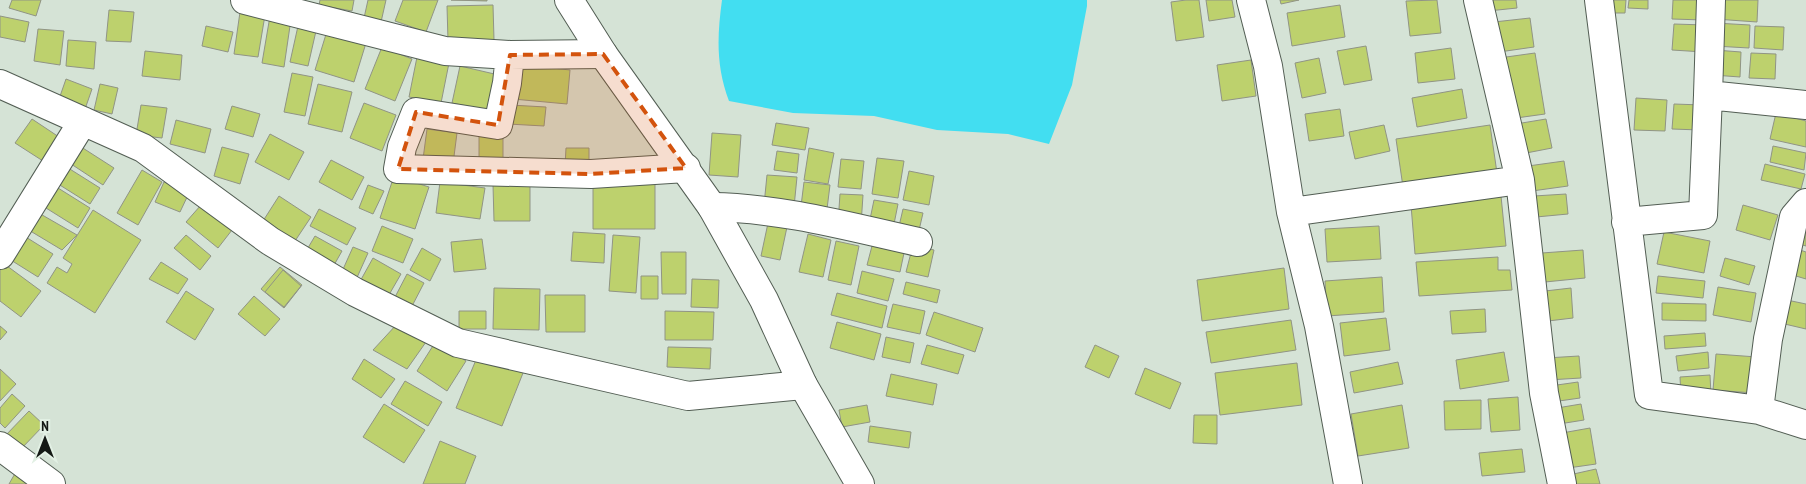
<svg xmlns="http://www.w3.org/2000/svg" width="1806" height="484" font-family="'PT Sans Narrow',sans-serif">
  <style>
    .water { fill: #42def1 }
    .building { fill: #bdd16d; stroke: #909485 }
    .lines { fill: none; stroke-linecap: round; stroke-linejoin: round }
    .minor-casing { stroke: #535e54; stroke-width: 30 }
    .major-casing { stroke: #535e54; stroke-width: 30 }
    .minor { stroke: #fff; stroke-width: 28 }
    .major { stroke: #fff; stroke-width: 28 }
    .marked { fill: #d3530d; fill-opacity: 0.2; stroke: #d3530d; stroke-width: 4; stroke-dasharray: 10 6; stroke-linejoin: round }
  </style>
  <rect width="100%" height="100%" fill="#d5e3d6"/>
  <path class="water" d="M722,0H1087V6L1072,85L1049,144L1008,134L937,130L874,116L793,113L729,101C716,66 717,37 722,0Z"/>
  <path class="building" d="M12,0H41L36,16L9,8Z
    M320,0H354L352,11L319,5Z
    M368,0H386L381,22L364,18Z
    M403,0H438L426,32L395,21Z
    M451,0H487V1Z
    M1186,0H1199L1204,37L1176,41L1171,2Z
    M1206,0H1232L1235,17L1209,21Z
    M1280,0H1299L1281,4Z
    M1437,0L1441,33L1410,36L1406,1Z
    M1487,0H1516L1517,8L1488,11Z
    M1608,0H1626L1625,13H1607Z
    M1629,0H1648V9L1628,8Z
    M1673,0H1706L1704,20L1672,19Z
    M1716,0H1758L1757,22L1715,19Z
    M493,5L494,40L448,41L447,6Z
    M1340,5L1345,37L1292,46L1287,13Z
    M109,10L134,12L131,42L106,41Z
    M240,12L265,15L258,57L234,54Z
    M0,16L29,22L25,42L0,37Z
    M270,16L291,19L284,67L262,63Z
    M1530,18L1534,47L1499,52L1494,22Z
    M1715,23L1750,25L1749,48L1714,46Z
    M1674,24L1705,25L1704,52L1672,50Z
    M206,26L233,32L228,52L202,46Z
    M298,26L316,31L308,66L290,62Z
    M1755,26L1784,27L1783,50L1754,48Z
    M38,29L64,31L60,65L34,61Z
    M327,31L366,43L354,82L315,70Z
    M68,40L96,42L94,69L66,66Z
    M1366,46L1372,80L1344,85L1337,51Z
    M382,47L412,59L395,101L365,89Z
    M1451,48L1455,79L1418,83L1415,53Z
    M1715,50L1741,52L1740,77L1713,75Z
    M145,51L182,55L180,80L142,76Z
    M1535,53L1545,114L1509,119L1499,58Z
    M1751,53L1776,54L1775,79L1749,78Z
    M417,57L449,63L441,103L409,97Z
    M1319,58L1326,93L1302,98L1295,63Z
    M1251,60L1256,96L1222,101L1217,65Z
    M516,64L570,70L567,104L513,99Z
    M460,66L503,76L495,112L452,103Z
    M292,73L313,77L305,116L284,112Z
    M66,79L92,89L84,112L58,102Z
    M100,84L118,88L112,114L94,110Z
    M318,84L352,92L342,132L308,124Z
    M1462,89L1467,118L1417,127L1412,98Z
    M1636,98L1667,100L1665,131L1634,130Z
    M364,103L396,115L382,151L350,138Z
    M1674,104L1702,105L1700,130L1672,129Z
    M141,105L167,108L162,138L136,135Z
    M510,105L546,107L544,126L508,124Z
    M232,106L260,114L253,137L225,129Z
    M1340,109L1344,136L1309,141L1305,114Z
    M1776,113L1806,121V147L1770,139Z
    M32,119L59,137L43,161L15,143Z
    M1546,119L1552,148L1521,154L1516,124Z
    M176,120L211,129L205,153L170,144Z
    M776,123L809,128L805,150L772,145Z
    M1384,125L1390,151L1355,159L1349,132Z
    M1490,125L1497,173L1403,187L1396,139Z
    M427,129L457,133L453,164L423,159Z
    M712,133L741,135L738,177L709,175Z
    M270,134L304,152L289,180L255,162Z
    M479,134H503V162H479Z
    M75,143L114,168L103,185L65,160Z
    M1773,146L1806,153L1804,170L1770,162Z
    M222,147L249,154L240,184L214,176Z
    M566,148H589V166H565Z
    M809,148L834,153L828,184L804,180Z
    M777,151L799,154L797,173L774,170Z
    M877,158L904,161L898,198L872,194Z
    M841,159L864,161L861,189L838,187Z
    M331,160L364,177L352,200L319,182Z
    M1564,161L1568,186L1532,191L1528,166Z
    M1765,164L1805,174L1801,189L1761,180Z
    M65,166L100,188L90,204L55,182Z
    M142,170L162,182L138,225L117,213Z
    M909,171L934,176L929,205L903,200Z
    M767,175L797,177L794,207L764,205Z
    M394,176L429,187L415,229L380,218Z
    M164,182L189,193L180,212L155,202Z
    M440,182L485,188L480,219L436,213Z
    M593,182H655V229H593Z
    M804,182L830,185L826,217L800,214Z
    M50,183L90,208L78,228L38,203Z
    M368,185L384,191L373,214L359,208Z
    M493,185H530V221H494Z
    M840,194L863,195L861,225L838,223Z
    M1566,194L1568,214L1536,217L1534,196Z
    M279,196L311,217L295,241L263,221Z
    M1501,196L1506,246L1415,254L1411,205Z
    M874,200L898,204L892,234L868,229Z
    M201,205L232,230L218,248L186,222Z
    M1743,205L1778,215L1770,240L1736,230Z
    M319,209L356,228L347,245L310,226Z
    M903,209L923,213L917,239L897,235Z
    M93,210L141,240L95,313L47,283L57,267L67,273L72,264L63,258Z
    M37,212L77,235L62,250L27,229Z
    M1806,219V246L1796,243Z
    M768,223L787,227L780,260L761,256Z
    M382,226L413,239L403,263L372,251Z
    M1379,226L1381,259L1327,262L1325,229Z
    M573,232L605,234L604,263L571,261Z
    M1664,232L1710,241L1704,273L1657,264Z
    M21,234L53,254L38,277L6,257Z
    M808,234L831,240L823,277L799,272Z
    M186,235L211,256L200,270L174,248Z
    M613,235L640,237L636,293L609,291Z
    M315,236L342,251L329,274L302,258Z
    M482,239L486,269L454,272L451,242Z
    M836,241L859,246L851,285L828,280Z
    M913,245L934,250L928,277L906,272Z
    M872,246L904,253L900,272L867,265Z
    M353,247L368,253L355,282L340,276Z
    M422,248L441,259L430,281L410,270Z
    M1794,248L1806,252V279L1786,273Z
    M1583,250L1585,278L1545,282L1542,253Z
    M661,252H686V294H662Z
    M1498,257V270H1510L1512,290L1419,296L1416,262Z
    M373,258L401,274L386,300L358,285Z
    M1725,258L1755,266L1749,285L1720,276Z
    M161,262L188,279L178,294L149,279Z
    M3,263L41,291L21,317L0,301V266Z
    M280,267L302,285L284,308L261,289Z
    M1284,268L1289,309L1202,321L1197,280Z
    M283,270L301,286L284,307L265,292Z
    M862,271L894,279L888,301L857,293Z
    M407,274L424,283L411,308L394,299Z
    M641,276H658V299H641Z
    M1658,276L1705,281L1703,298L1656,293Z
    M1382,277L1384,312L1327,316L1325,281Z
    M692,279L719,280L718,308L691,307Z
    M906,282L940,290L937,303L903,294Z
    M1718,287L1756,293L1751,322L1713,315Z
    M494,288L540,289L539,330L493,329Z
    M1571,288L1573,318L1548,321L1545,291Z
    M186,291L214,309L195,340L166,322Z
    M837,293L887,306L882,328L831,315Z
    M545,295H585V332H546Z
    M254,296L280,319L265,336L238,314Z
    M1782,299L1806,304V329L1776,322Z
    M1662,303L1706,304V321L1662,320Z
    M893,304L925,311L920,334L887,327Z
    M1485,309L1486,332L1452,334L1450,311Z
    M459,311H486V329H459Z
    M665,311L714,312L713,340H665Z
    M934,312L983,328L975,352L926,335Z
    M1386,318L1390,350L1344,356L1340,323Z
    M1291,320L1296,350L1211,363L1206,332Z
    M837,322L881,334L874,360L830,348Z
    M397,324L426,342L407,369L373,350Z
    M0,326L7,332L0,340Z
    M1705,333L1706,346L1665,349L1664,336Z
    M886,337L914,343L910,363L882,357Z
    M436,341L466,361L447,391L417,371Z
    M927,345L964,355L958,374L921,364Z
    M1095,345L1119,356L1109,378L1085,367Z
    M668,347L711,348L710,369L667,367Z
    M1504,352L1509,381L1460,389L1456,360Z
    M1708,352L1709,368L1678,371L1676,356Z
    M1716,354L1757,357L1754,393L1713,390Z
    M478,355L523,373L502,426L456,408Z
    M1579,356L1581,378L1548,380L1546,358Z
    M364,359L395,379L381,398L352,379Z
    M1398,362L1403,384L1354,393L1350,372Z
    M1297,363L1302,405L1220,415L1215,373Z
    M1145,368L1181,383L1170,409L1135,394Z
    M0,369L16,384L0,401Z
    M891,374L937,384L933,405L886,396Z
    M1710,375L1711,395L1681,396L1680,377Z
    M405,381L442,402L428,426L391,404Z
    M1578,382L1580,398L1552,402L1550,386Z
    M12,394L25,406L5,428L0,423V408Z
    M1518,397L1520,430L1491,432L1488,399Z
    M1481,400V429L1445,430L1444,401Z
    M384,404L425,430L404,463L363,437Z
    M1581,404L1584,420L1559,424L1557,408Z
    M867,405L870,422L842,427L839,410Z
    M1402,405L1409,448L1358,456L1351,414Z
    M29,411L44,425L20,450L5,436Z
    M1194,415H1217V444L1193,443Z
    M870,426L911,432L909,448L868,442Z
    M1590,428L1596,464L1568,468L1562,433Z
    M440,441L476,456L465,484H423Z
    M1522,449L1525,472L1482,476L1479,453Z
    M1596,469L1600,484H1571L1569,475Z
    M17,470L42,484H9Z"/>
  <g class="lines">
    <g class="minor-casing">
      <path id="minor" d="M245,0L445,51L510,55L603,54
        M1251,0L1268,66L1291,212L1319,326L1348,484
        M1478,0L1520,180L1544,393L1562,484
        M1599,0L1649,395L1759,410
        M1711,0L1708,95L1806,105
        M510,55L507,83L498,125L416,112L402,147L398,169L591,174L686,168
        M0,84L143,148L270,241L355,292L458,343L688,396L803,385
        M1806,203L1794,217L1768,339L1759,410L1806,425
        M712,207C782,208 850,227 918,242
        M1291,212L1520,180
        M1626,222L1703,215L1708,95
        M0,255L83,121
        M0,446L51,484"/>
    </g>
    <g class="major-casing">
      <path id="major" d="M569,0L603,54L712,207L764,300L803,385L860,484"/>
    </g>
    <use href="#minor" class="minor"/>
    <use href="#major" class="major"/>
  </g>
  <path class="marked" d="M603,54L686,168L591,174L398,169L416,112L498,125L510,55Z"/>
  <g transform="translate(45 439)" stroke="#e2f0e4" stroke-width="4" paint-order="stroke">
  <path d="M0-4L9 19L0 12L-9 19Z" fill="#141915"/>
  <text y="-8" font-size="14" font-weight="bold" text-anchor="middle" fill="#141915">N</text>
  </g>
</svg>
